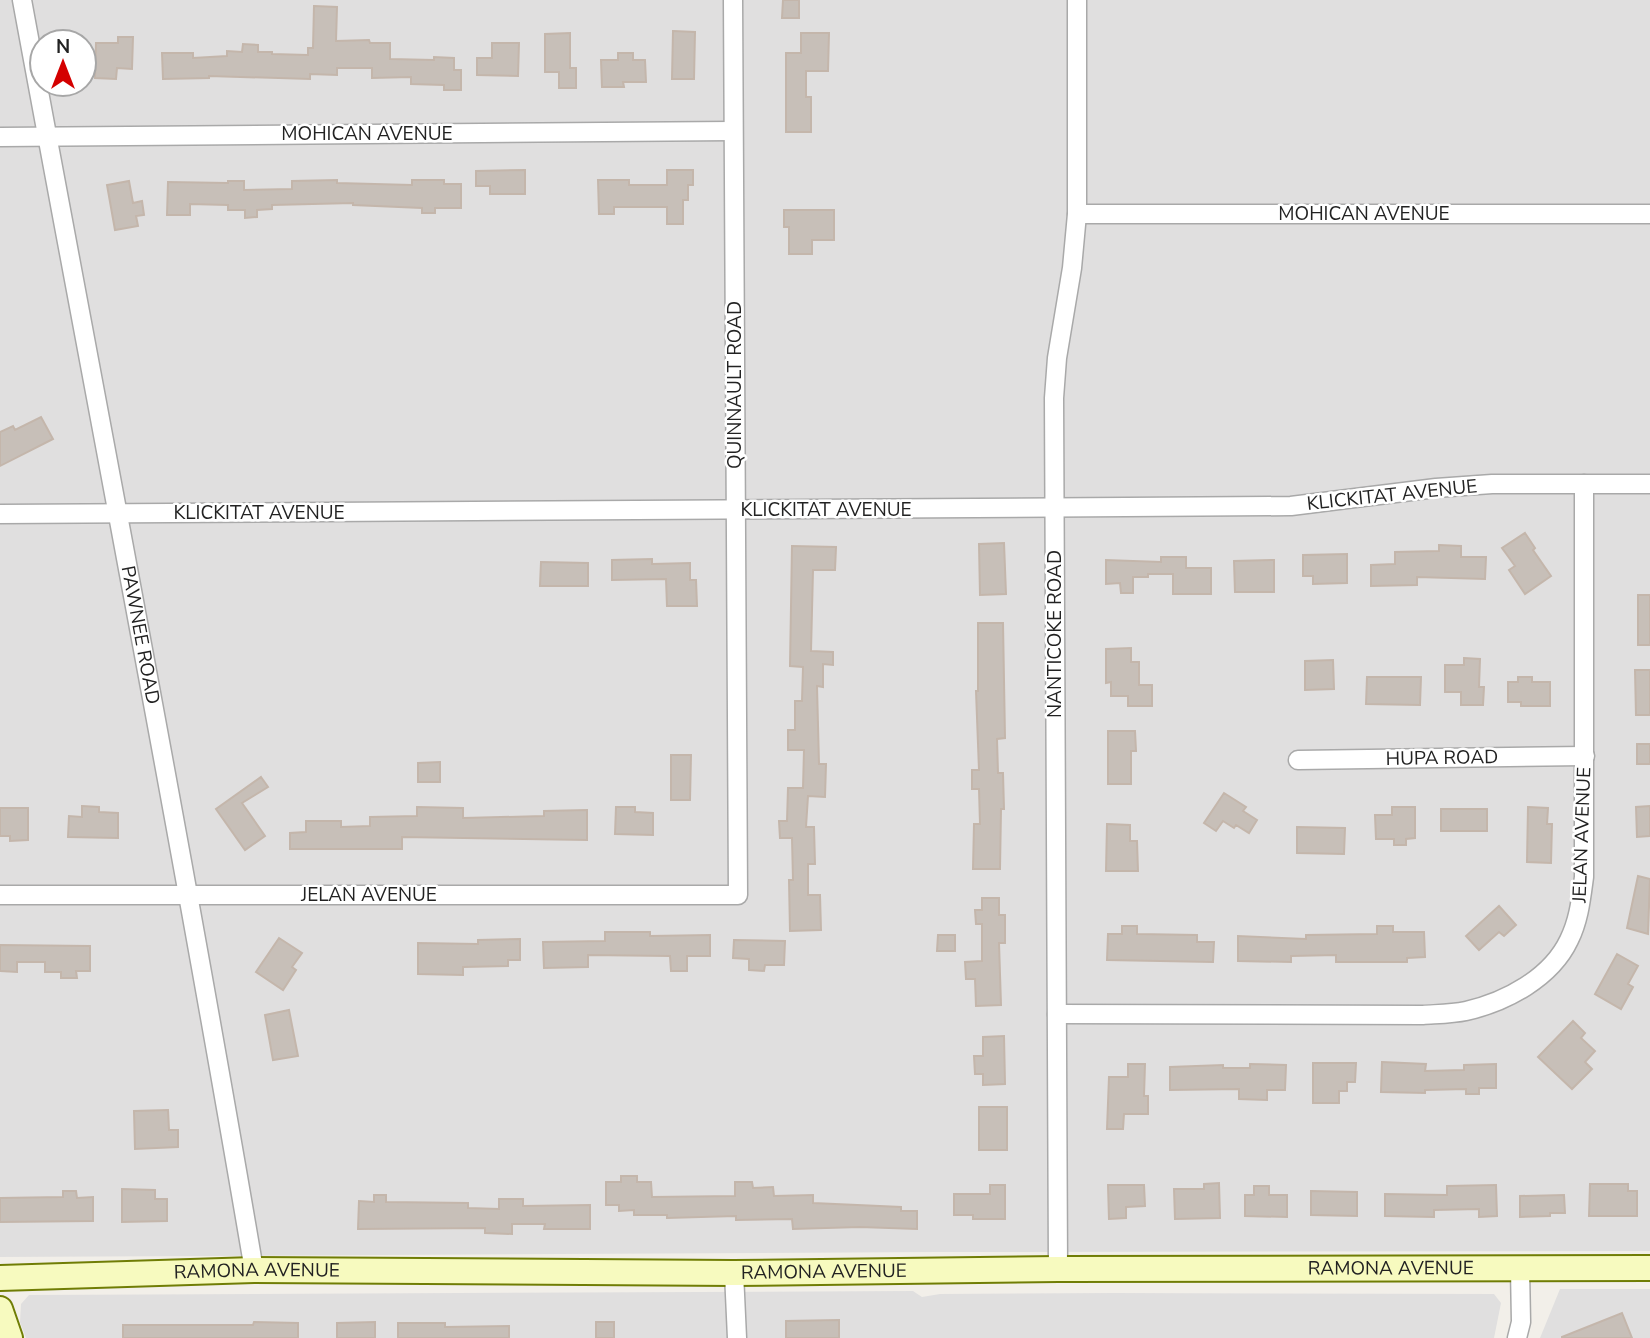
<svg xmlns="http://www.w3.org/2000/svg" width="1650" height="1338" font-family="'Nunito Sans',sans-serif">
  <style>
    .residential { fill: #e0dfdf; fill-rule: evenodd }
    .building { fill: #c7bfb8; stroke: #c4b6ab; stroke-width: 2 }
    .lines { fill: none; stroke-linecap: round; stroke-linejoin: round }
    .street-casing { stroke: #a9a9a9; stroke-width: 21 }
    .secondary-casing { stroke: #707d05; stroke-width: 28 }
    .street { stroke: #fff; stroke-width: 18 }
    .secondary { stroke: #f7fabf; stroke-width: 24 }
    .labels { text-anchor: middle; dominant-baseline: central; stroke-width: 5; stroke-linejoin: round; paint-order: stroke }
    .street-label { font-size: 19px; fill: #222; stroke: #fff }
  </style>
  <rect width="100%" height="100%" fill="#f2efe9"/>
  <path class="residential" d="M0,0H1650V1251L936,1252L0,1257ZM42,42H84V84H42Z
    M1560,1289H1650V1338H1540Z
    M913,1291L922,1297L940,1294L1114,1293L1494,1294L1501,1303L1494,1338H26L20,1322L21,1304L29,1295Z"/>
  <path class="building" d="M783,0H799V18H782Z
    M314,6L337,7L336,41L369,40L370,43H390V59L434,60V57L454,58V70H461V90H444V85L411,84V77L372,78V68H337V75L310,74V79L209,76V78L163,79L162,53H193V58L227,56V51L242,52L243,44L258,45V52H272V54L308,55V48H313Z
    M673,31L695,32L694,79H672Z
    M570,33V68H576V88H559V72H545V34Z
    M801,33H829L828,71H806V97H811V132H786V53H801Z
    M118,37H133L132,69L117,68L116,79L95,78L96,43H118Z
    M492,43H519L518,76L477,75V58H492Z
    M618,53H633V60H645L646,82H623L624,87H602L601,60H618Z
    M525,170V194H490V186H476V171Z
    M667,170H693V185H688V200H683V224H667V207H614V214H599L598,180H629V185H667Z
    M337,180V183L412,185V180H444V184H461V208H435V213H422V208L353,205V203L272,205V209L257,210V217L245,218V210H228V205L190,204V215H167L168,182L228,183V181H244V190L292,189V181Z
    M129,181L133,203L142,201L144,215L136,216L138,226L115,230L107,185Z
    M784,210H834V240H812V254H789V227H784Z
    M41,417L53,439L0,466V432L13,426L15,430Z
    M1525,533L1535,548L1533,550L1551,576L1525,594L1509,570L1515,566L1502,548Z
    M1004,543L1006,594L980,595L979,544Z
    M1439,545L1461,546V557H1486L1485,579L1417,577V585L1371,586V565L1395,564V552L1439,551Z
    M792,546L836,547L835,570H813L811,651L833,652V665L823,664V687L817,686L819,764H826L825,797L808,796L806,827H814L815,864H808V895H820L821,930L790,931L789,880H793L792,838H780L779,821H787L788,788H803L804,750H788V730H795V701H802L803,667L790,666Z
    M1347,554V583L1313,584V576H1303V555Z
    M1161,557H1186V568H1211V594H1173V574H1148V577H1133V593H1121L1120,583L1106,584V560L1161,562Z
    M652,559V564L690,563V580H696L697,606H667L666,579L612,580V560Z
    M1274,560V592H1235L1234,561Z
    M541,562L588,563V586H540Z
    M1638,595H1650V645H1638Z
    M978,623H1003L1005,738L997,739L998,773H1003L1004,809H1001L1000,869H973L974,824H980L979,789H972V770H979L976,691H978Z
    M1131,648V662H1139V685H1152V706H1128V696H1111V682L1106,683V649Z
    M1464,658L1480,659L1479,687H1484L1483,705H1461V692H1445V665H1464Z
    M1333,660L1334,689L1305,690V661Z
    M1635,670H1650V715H1636Z
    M1367,677H1421L1420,705L1366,704Z
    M1518,677H1532V682H1550V706H1521V702H1508V682H1518Z
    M1108,731H1135L1136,751H1131V784H1108Z
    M1637,744H1650V764H1637Z
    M671,755H691L690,800H671Z
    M440,762V782H418V763Z
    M261,777L268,787L242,803L265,836L245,850L216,809Z
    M1224,793L1246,807L1243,811L1257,820L1249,833L1236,825L1234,828L1223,821L1216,831L1204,823Z
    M82,806L99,807V812L118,813V838L68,837L69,816L82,817Z
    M1650,806V836L1637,837L1636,807Z
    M417,807L463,808V818L544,816V811L587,810V840L402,837V849H290V833L306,832V821H341V827L370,826V817L417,816Z
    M616,807H635V812L653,813V835L615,834Z
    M1392,807H1415V838L1406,839V845H1394V839H1376L1375,815H1392Z
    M1528,807L1548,808L1547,824H1552L1551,863L1527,862Z
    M0,808H28V840L10,841V836H0Z
    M1441,809H1487V831H1441Z
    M1107,824L1130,825V841H1137L1138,871H1106Z
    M1297,827L1345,828L1344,854L1297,853Z
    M1638,876L1650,879L1648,934L1627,928Z
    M982,898H999V915H1005V943H999L1001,1005L976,1006L975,979H966L965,962L982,961V924H976L975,910H982Z
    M1499,906L1516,925L1504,936L1499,932L1479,950L1466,936Z
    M1122,926H1137V934L1197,935V942H1214L1213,962L1107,960L1108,934H1122Z
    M1377,926H1393V932H1424L1425,957L1407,958V962H1336V955L1291,956V962L1238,961V936L1306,939V935L1377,934Z
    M605,932H650V936L710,935V956H687V971H671L670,956L588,955V967L544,968L543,942L605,941Z
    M938,935H955V951H937Z
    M279,938L302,953L292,967L296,970L283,990L256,972Z
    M520,939V960H508V966L463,967V975L418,974V943L478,944V940Z
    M734,940L785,941L784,965H765L764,971L749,970V959L733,958Z
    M0,945L90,946V971H76L77,978H61V972H45V962H17V972L0,971Z
    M1617,954L1638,966L1628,984L1633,987L1621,1009L1595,994Z
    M289,1010L298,1056L273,1060L265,1015Z
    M1573,1021L1585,1033L1581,1038L1595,1051L1585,1062L1592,1069L1572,1089L1538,1057Z
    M1004,1036L1005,1084L983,1085V1074H975L974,1056H983V1037Z
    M1382,1062L1426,1064L1425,1071L1464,1070V1065L1496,1064V1088H1479V1094H1466V1089L1425,1090V1093L1381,1092Z
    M1313,1063H1356L1355,1082H1347V1091H1339V1103H1313Z
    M1128,1064H1145L1144,1096H1148V1114H1124L1123,1129H1107L1109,1077H1128Z
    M1250,1064L1286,1065L1285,1090H1267V1100L1239,1099V1089L1170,1090V1067L1223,1065V1068H1250Z
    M979,1107H1007V1150H979Z
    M168,1110L169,1130H178V1147L135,1149L134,1111Z
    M621,1176H637V1182H651L652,1197L735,1196V1182H752L753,1188L773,1187L774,1196L813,1195V1203L901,1207V1211H917V1229L860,1227L793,1229L792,1219L736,1220V1216L667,1218V1215H634V1210L619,1211V1205H606V1182H621Z
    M1219,1183L1220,1218L1175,1219L1174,1189H1204V1184Z
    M1590,1184H1628V1191H1637V1216H1589Z
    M990,1185H1005V1219H973V1215H954V1194H990Z
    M1108,1185H1144L1145,1206L1126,1207V1218L1109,1219Z
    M1496,1185L1497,1216L1479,1217V1209L1434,1210V1217L1385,1216V1194L1447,1195V1186Z
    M1254,1186H1269V1195H1287V1217L1245,1216V1195H1254Z
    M122,1189L155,1190V1199H167V1221L122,1222Z
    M63,1191H76L77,1198L93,1197V1221L0,1222V1198L63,1197Z
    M1311,1191L1357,1192V1216L1311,1215Z
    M374,1195H386V1202L468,1203V1208L499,1209V1199H523V1206L590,1205V1229H544L545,1224H512V1234L485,1233V1228L358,1229L359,1201L374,1202Z
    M1564,1195L1565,1213H1550V1216L1520,1217V1196Z
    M1622,1313L1632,1338H1562V1337Z
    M839,1320V1338H786V1321Z
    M254,1322L298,1323V1338H123V1325H253Z
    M375,1322V1338H337V1323Z
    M596,1322H614V1338H596Z
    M398,1323H445V1327L509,1326V1338H398Z"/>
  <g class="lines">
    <g class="street-casing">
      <g id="street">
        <path id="s1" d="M22,0C100,423 182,846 254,1270"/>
        <path d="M0,137L733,131"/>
        <path d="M1077,214H1650"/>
        <path d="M0,514L1291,506L1436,488L1492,484H1650"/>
        <path d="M1298,760L1585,756"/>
        <path d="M0,895H738L733,0"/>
        <path d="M1057,1014L1423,1015C1437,1014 1452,1014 1466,1011C1506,1002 1551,978 1569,940C1579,920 1581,899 1584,877V484"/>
        <path d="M1058,1269L1054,398L1057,358L1072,268L1077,214V0"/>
        <path d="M734,1273L737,1338"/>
        <path d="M1517,1338L1521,1322L1520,1269"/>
      </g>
    </g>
    <g class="secondary-casing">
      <g id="secondary">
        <path id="s2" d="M0,1278L254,1270L734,1273L1058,1269L1650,1268"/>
        <path d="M0,1309L10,1338"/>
      </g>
    </g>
    <use href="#street" class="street"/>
    <use href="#secondary" class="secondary"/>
  </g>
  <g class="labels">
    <g class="street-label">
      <text x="367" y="134">MOHICAN AVENUE</text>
      <text x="1364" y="214">MOHICAN AVENUE</text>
      <text transform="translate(735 385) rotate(-90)">QUINNAULT ROAD</text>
      <text transform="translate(1392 495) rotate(-6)">KLICKITAT AVENUE</text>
      <text x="826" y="510">KLICKITAT AVENUE</text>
      <text x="259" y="513">KLICKITAT AVENUE</text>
      <text transform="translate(1055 634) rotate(-90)">NANTICOKE ROAD</text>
      <text stroke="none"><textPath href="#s1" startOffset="646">PAWNEE ROAD</textPath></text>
      <text transform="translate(1442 758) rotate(-1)">HUPA ROAD</text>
      <text transform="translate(1582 835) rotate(-88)">JELAN AVENUE</text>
      <text x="369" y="895">JELAN AVENUE</text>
      <text stroke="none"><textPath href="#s2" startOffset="1391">RAMONA AVENUE</textPath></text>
      <text stroke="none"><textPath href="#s2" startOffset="824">RAMONA AVENUE</textPath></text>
      <text stroke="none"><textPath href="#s2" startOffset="257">RAMONA AVENUE</textPath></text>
    </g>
  </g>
  <g transform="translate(63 63)"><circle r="33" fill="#ffffff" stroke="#a7a7a7" stroke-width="2"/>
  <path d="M0-5L12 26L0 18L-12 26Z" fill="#d40000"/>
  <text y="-10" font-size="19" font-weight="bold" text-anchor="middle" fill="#222222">N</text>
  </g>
</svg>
